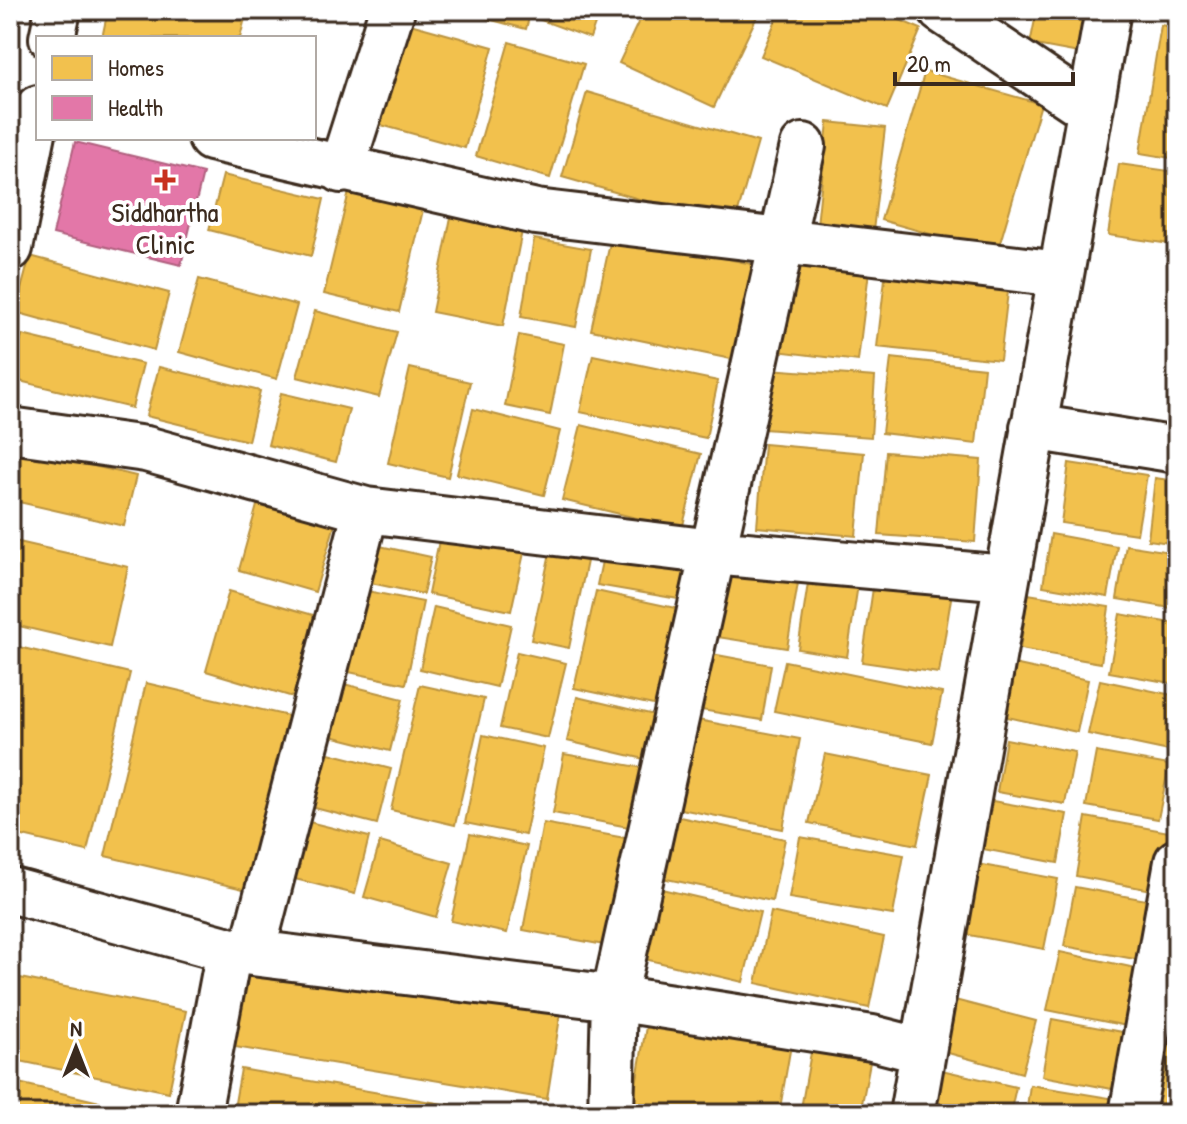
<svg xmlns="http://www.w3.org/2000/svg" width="1187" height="1124" font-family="'Patrick Hand',sans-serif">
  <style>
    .homes { fill: #f2c14e; stroke: #bb9440; stroke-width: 2 }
    .health { fill: #e377a8; stroke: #b1607f; stroke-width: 2 }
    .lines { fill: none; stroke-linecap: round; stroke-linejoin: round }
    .street-casing { stroke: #3b2a1e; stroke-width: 50 }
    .secondary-casing { stroke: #3b2a1e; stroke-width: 50 }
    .street { stroke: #fff; stroke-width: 44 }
    .secondary { stroke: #fff; stroke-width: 44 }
    .poi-dot { fill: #c8321e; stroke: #fff; stroke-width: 3 }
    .labels { text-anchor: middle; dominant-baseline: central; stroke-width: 8; stroke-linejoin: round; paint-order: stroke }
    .poi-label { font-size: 28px; fill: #3b2a1e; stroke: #fff }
  </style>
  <rect width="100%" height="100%" fill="#fff"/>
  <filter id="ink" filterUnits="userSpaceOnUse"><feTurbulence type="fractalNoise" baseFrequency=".0125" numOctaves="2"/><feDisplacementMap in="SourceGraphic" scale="16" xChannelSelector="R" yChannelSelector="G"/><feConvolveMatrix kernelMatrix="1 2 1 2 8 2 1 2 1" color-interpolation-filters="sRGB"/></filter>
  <g filter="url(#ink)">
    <path class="homes" d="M108,10H247L240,38H102Z
      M454,10H531L526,29Z
      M542,10H600L590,38L538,19Z
      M644,10H760L714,107L619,63Z
      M780,10H876L921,29L887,109L761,56Z
      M1037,10H1087L1079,53L1030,44Z
      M410,24L493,47L465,148L381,125Z
      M1161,25L1177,28V159L1140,153Z
      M509,42L584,64L550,178L476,156Z
      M925,71L1041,104L997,253L881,220Z
      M587,92L758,142L734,226L562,177Z
      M828,122L885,128L873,231L817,225Z
      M1119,164L1177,172V245L1108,235Z
      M223,175L324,199L311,256L209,230Z
      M349,192L423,210L399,312L324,294Z
      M451,217L522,231L503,326L432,312Z
      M612,234L756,265L736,360L591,330Z
      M534,239L591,249L576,327L521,317Z
      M30,256L169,293L154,350L15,312Z
      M787,261L869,271L858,361L776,351Z
      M886,270L1009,283L1000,360L877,347Z
      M199,279L297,305L277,379L179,352Z
      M315,311L397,332L379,397L297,377Z
      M22,335L143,364L132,408L11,379Z
      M519,335L564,344L550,415L505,406Z
      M593,355L718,381L706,438L580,412Z
      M891,358L984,368L976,444L882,433Z
      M159,367L260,391L248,441L146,416Z
      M410,368L470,382L448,477L388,463Z
      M769,369L875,377L871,437L764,429Z
      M281,393L349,409L336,462L268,445Z
      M473,409L560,431L544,495L457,474Z
      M581,425L701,454L682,529L562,500Z
      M764,444L864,453L856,536L757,527Z
      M10,446L136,476L124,526L10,500Z
      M886,452L981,460L975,542L879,535Z
      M1069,463L1147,475L1137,534L1061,523Z
      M1155,478L1177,481V544L1148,540Z
      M258,502L335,524L315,592L239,570Z
      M1051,534L1117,546L1108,597L1043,586Z
      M440,536L524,553L511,611L428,594Z
      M10,540L128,567L110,647L10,624Z
      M375,545L431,557L423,594L366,582Z
      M1126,545L1177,553V609L1117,599Z
      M605,547L703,566L696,602L597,585Z
      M550,553L587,561L569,648L531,640Z
      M721,565L799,577L787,648L711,636Z
      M810,570L859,578L847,657L798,649Z
      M875,575L953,586L939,673L862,662Z
      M362,590L423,602L406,684L344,671Z
      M229,591L327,619L303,700L206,671Z
      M596,591L680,609L658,706L574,688Z
      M1028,594L1109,607L1101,663L1020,649Z
      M434,607L511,625L497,687L420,669Z
      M1120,614L1177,624V684L1109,672Z
      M10,645L130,673L87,851L10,833Z
      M517,652L566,663L548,738L500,728Z
      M712,654L771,665L762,720L701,710Z
      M785,661L942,693L932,743L774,711Z
      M1009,663L1088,680L1077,732L998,715Z
      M1100,680L1177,696L1169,751L1088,734Z
      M336,682L403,699L390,751L323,734Z
      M146,683L297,718L256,892L105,856Z
      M420,685L484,699L455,825L391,810Z
      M577,697L663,717L653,761L567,741Z
      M687,718L800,739L783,829L670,807Z
      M483,735L544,748L525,835L465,823Z
      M1006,739L1075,752L1065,804L997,792Z
      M317,750L391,769L377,824L303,805Z
      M1096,752L1169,765L1158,819L1086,806Z
      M564,754L656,770L645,830L553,813Z
      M825,754L932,775L917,845L809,823Z
      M981,799L1067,814L1058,863L972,847Z
      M670,815L785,839L772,901L657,877Z
      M1086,817L1169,832L1157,891L1076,876Z
      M297,819L369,837L355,894L283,876Z
      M543,823L636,840L615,947L523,930Z
      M470,834L527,846L507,933L451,921Z
      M800,837L904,855L893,915L789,898Z
      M380,842L452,863L436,917L364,897Z
      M966,862L1058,879L1044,949L953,932Z
      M653,887L760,912L743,982L636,957Z
      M1075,887L1163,903L1151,962L1064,946Z
      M771,912L884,937L869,1008L756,983Z
      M1060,952L1145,970L1132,1027L1047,1010Z
      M243,960L561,1011L547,1099L229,1046Z
      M10,976L186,1011L169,1092L10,1059Z
      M1177,985V1023L1170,1021Z
      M951,999L1036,1021L1022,1073L937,1050Z
      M1052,1019L1133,1034L1123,1091L1042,1076Z
      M647,1021L791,1045L779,1114H631Z
      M1163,1031L1177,1034V1106L1150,1102Z
      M812,1047L871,1057L860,1114H800Z
      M241,1069L501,1114H233Z
      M937,1069L1016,1087L1010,1114H927Z
      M10,1081L151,1114H10Z
      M1030,1085L1122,1100L1119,1114H1026Z"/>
    <path class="health" d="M75,142L203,173L181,265L53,234Z"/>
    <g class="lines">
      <g class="street-casing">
        <path id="street" d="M941,10L1090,110
          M211,138L536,212L1060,274
          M341,170L392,10
          M1033,427L1177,450
          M10,430L146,449L366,510L713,552L1006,578
          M10,890L229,950L614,998L872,1038L923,1051
          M252,953L366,510
          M198,1114L229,950
          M611,1114L614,998L803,146
          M912,1114L1108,10
          M1132,1114L1177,862"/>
      </g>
      <g class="secondary-casing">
        <path id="secondary" d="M52,38L58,10
          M10,248L38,108"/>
      </g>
      <use href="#street" class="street"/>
      <use href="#secondary" class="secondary"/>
    </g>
  </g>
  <path class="poi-dot" d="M161 168h8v8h8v8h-8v8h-8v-8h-8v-8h8z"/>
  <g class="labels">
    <g class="poi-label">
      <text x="165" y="212">Siddhartha<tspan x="165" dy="32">Clinic</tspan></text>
    </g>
  </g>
  <rect width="1187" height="1124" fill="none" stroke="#fff" stroke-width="40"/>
  <rect x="20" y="20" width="1147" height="1084" fill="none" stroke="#3b2a1e" stroke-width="3" filter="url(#ink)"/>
  <rect x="36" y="36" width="280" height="104" fill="#ffffff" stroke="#b1aaa5" stroke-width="2"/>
  <rect x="52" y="56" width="40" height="24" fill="#f2c14e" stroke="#b1aaa5" stroke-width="2"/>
  <text x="108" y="76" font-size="24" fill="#3b2a1e">Homes</text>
  <rect x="52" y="96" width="40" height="24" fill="#e377a8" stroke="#b1aaa5" stroke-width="2"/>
  <text x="108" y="116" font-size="24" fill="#3b2a1e">Health</text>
  <g transform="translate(76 1048)" stroke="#ffffff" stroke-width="6" paint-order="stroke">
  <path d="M0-6L14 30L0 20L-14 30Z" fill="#3b2a1e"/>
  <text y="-12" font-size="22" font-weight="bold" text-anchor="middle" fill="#3b2a1e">N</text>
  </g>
  <path d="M895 72v12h178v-12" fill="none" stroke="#3b2a1e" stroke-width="4"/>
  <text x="907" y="72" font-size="24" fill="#3b2a1e" stroke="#ffffff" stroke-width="6" paint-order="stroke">20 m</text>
</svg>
